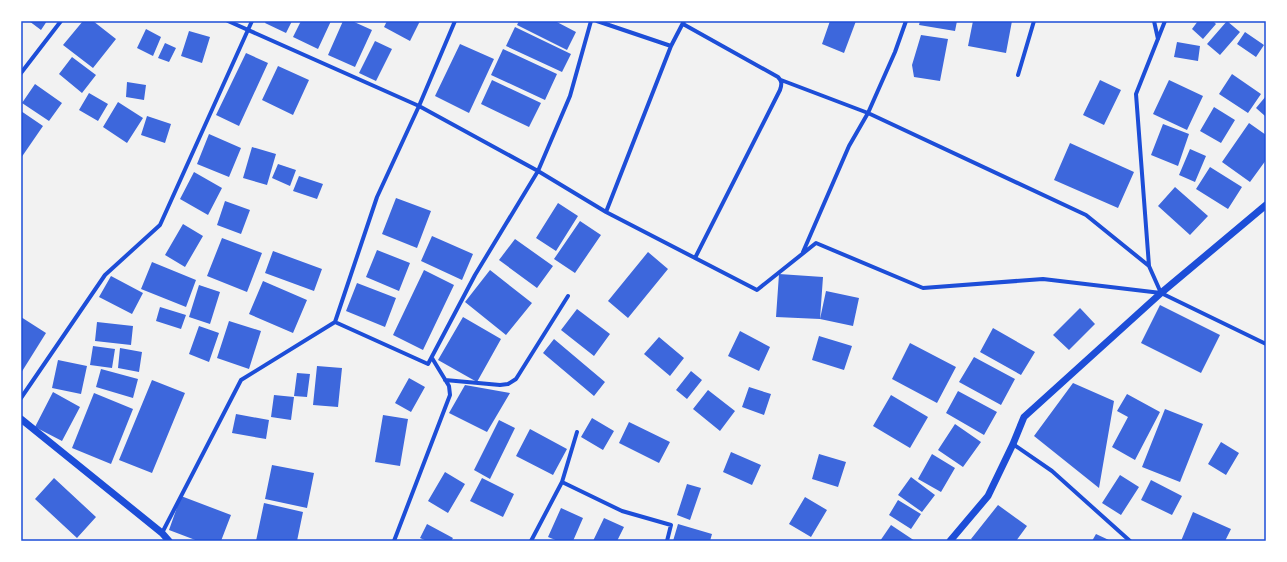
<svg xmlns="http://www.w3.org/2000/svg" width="1287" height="562" font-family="Inter,sans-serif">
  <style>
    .building { fill: #3d67dc }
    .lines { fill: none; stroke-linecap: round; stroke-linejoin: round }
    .minor { stroke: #1d4ed8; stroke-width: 4 }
    .tertiary { stroke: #1d4ed8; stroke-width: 7 }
    .neatline { fill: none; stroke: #1d4ed8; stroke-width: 1.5 }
  </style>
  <rect width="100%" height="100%" fill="#f2f2f2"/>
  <path class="building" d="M29,21H47L41,30Z
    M83,21H93L116,39L93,68L63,45Z
    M266,21H292L286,33L265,23Z
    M301,21H331L318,49L293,37Z
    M343,21H352L372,30L355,67L328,55Z
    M387,21H420L410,41L384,27Z
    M519,21H555L576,32L567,50L517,25Z
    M830,21H856L844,53L822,44Z
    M920,21H957L955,31L919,25Z
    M973,21H1012L1006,53L968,46Z
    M1198,21H1213L1216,24L1203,39L1192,29Z
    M1227,21L1240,32L1220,55L1207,44Z
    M515,27L571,54L562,72L506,46Z
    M146,29L161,37L153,56L137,48Z
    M189,31L210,37L202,63L181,56Z
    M1245,32L1264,45L1256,57L1237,44Z
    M921,35L948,39L940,81L914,77L912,65Z
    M375,41L392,49L376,81L359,73Z
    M1177,42L1200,46L1198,61L1174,57Z
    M165,43L176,48L169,62L158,58Z
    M460,44L494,59L469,113L435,96Z
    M503,49L557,74L545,100L491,75Z
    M246,53L268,63L239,126L216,115Z
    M72,57L96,75L82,93L59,74Z
    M278,66L309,80L293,115L262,100Z
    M1232,74L1261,94L1248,113L1219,94Z
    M492,80L541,103L529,127L481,104Z
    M1100,80L1121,90L1104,125L1083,115Z
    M1169,80L1203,96L1187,130L1153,114Z
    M127,82L146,85L144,100L126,97Z
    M35,84L62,103L49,121L22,103Z
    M89,93L108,104L98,121L79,110Z
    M1266,96V114L1265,116L1256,108Z
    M118,102L143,118L127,143L103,127Z
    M1214,107L1235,120L1221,143L1200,131Z
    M21,111L43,126L21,158Z
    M147,116L171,124L165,143L141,135Z
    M1249,123L1266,135V160L1250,182L1222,162Z
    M1163,124L1189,134L1178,166L1151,155Z
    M209,134L241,148L229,177L197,164Z
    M1070,143L1134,172L1118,208L1054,180Z
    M252,147L276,154L267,185L243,178Z
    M1190,149L1206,156L1195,182L1179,175Z
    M278,164L296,170L290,186L272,178Z
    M1210,167L1242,187L1228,209L1196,189Z
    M194,172L222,188L208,215L180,199Z
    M299,176L323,184L317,199L293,191Z
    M1175,187L1208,216L1190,235L1158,206Z
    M396,198L431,211L417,248L382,234Z
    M225,201L250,210L241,234L217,225Z
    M558,203L578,216L556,251L536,238Z
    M580,221L601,235L575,273L554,259Z
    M183,224L203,236L185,267L165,255Z
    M432,236L473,254L462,280L421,261Z
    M222,238L262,253L247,292L207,276Z
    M515,239L553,266L537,288L499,260Z
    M377,250L410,263L399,291L366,277Z
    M273,251L322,269L314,291L265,273Z
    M648,252L668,269L628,318L608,301Z
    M152,262L196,280L186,307L141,289Z
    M424,270L454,285L423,350L393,335Z
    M490,270L532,303L506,335L465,302Z
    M779,274L823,277L820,319L826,291L859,298L853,326L820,319L776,317Z
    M111,276L143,293L132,314L99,297Z
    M263,281L307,300L293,333L249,314Z
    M357,283L396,298L385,327L346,311Z
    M199,285L220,292L210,324L189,317Z
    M1160,305L1220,335L1201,373L1141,343Z
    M160,307L186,315L181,329L156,321Z
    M1080,308L1095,324L1069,350L1053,335Z
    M577,309L610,334L594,356L561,330Z
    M21,317L46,333L21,373Z
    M463,317L501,339L477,382L438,360Z
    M229,321L261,331L249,369L217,358Z
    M97,322L133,326L131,345L95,341Z
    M199,326L219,333L209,362L189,354Z
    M993,328L1035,352L1021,375L980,352Z
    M740,331L770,347L759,371L728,356Z
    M819,336L852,346L844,370L812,360Z
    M659,337L684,358L670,376L644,354Z
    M554,339L605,382L594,396L543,353Z
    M910,343L956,367L937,403L892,379Z
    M93,346L115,349L112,368L90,365Z
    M120,348L142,352L139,372L118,368Z
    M974,357L1015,379L1001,405L959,382Z
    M58,360L87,366L81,394L52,388Z
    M317,366L342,368L338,407L313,405Z
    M101,369L138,379L133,398L96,387Z
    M691,371L702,380L687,399L676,390Z
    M297,373L310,374L307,397L294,396Z
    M409,378L425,387L411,412L395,403Z
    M152,380L185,393L152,473L119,460Z
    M1073,383L1114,401L1099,488L1034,436Z
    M465,385L510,393L487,432L449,413Z
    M749,387L771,394L764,415L742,407Z
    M708,390L735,411L720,431L693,409Z
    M958,391L997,412L984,435L946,413Z
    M53,392L80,407L62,441L35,427Z
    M94,393L133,409L111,464L72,448Z
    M1127,394L1160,412L1135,460L1112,447L1128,417L1117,411Z
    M274,395L294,397L291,420L271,417Z
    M891,395L928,417L910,448L873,426Z
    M1165,409L1203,424L1180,482L1142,467Z
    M236,414L269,420L266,439L232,433Z
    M383,415L408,419L400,466L375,462Z
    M592,418L614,431L603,450L581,437Z
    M499,420L515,428L490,479L474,470Z
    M629,422L670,442L659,463L619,443Z
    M955,424L981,442L963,467L938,450Z
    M530,429L567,449L553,475L516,456Z
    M1221,442L1239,453L1226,475L1208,464Z
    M731,452L761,465L752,485L723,472Z
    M819,454L846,462L838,487L812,479Z
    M932,454L955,468L941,492L918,479Z
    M272,465L314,473L307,508L265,499Z
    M445,472L465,484L448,513L428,501Z
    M1120,475L1139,487L1121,515L1102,503Z
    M911,477L935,495L922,512L898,495Z
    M54,478L96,517L77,538L35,499Z
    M482,478L514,494L503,517L470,501Z
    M1151,480L1182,496L1172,515L1141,500Z
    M687,484L701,488L690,520L677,515Z
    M181,496L231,515L221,541H198L169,530Z
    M805,497L827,510L811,537L789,524Z
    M898,500L921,514L911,529L889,515Z
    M264,503L303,512L297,541H256Z
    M998,505L1027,526L1016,541H974L971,539Z
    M561,508L583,518L573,541H558L548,537Z
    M1193,512L1231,529L1225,541H1181Z
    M604,518L624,527L617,541H593Z
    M427,524L453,538L451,541H427L420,538Z
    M678,524L712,534L710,541H673Z
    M891,525L915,541H880Z
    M1096,534L1111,541H1092Z"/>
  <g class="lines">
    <path class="minor" d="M228,21L419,106L538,171L606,212L757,290L816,243L923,288L1043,279L1161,293L1266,344
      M597,21L671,46
      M1154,21L1158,39
      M683,24L778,77C782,81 782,84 780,90L695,258
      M21,73L61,21
      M1018,75L1034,21
      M781,80L868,113L1086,215L1149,266
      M606,212L671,46L684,21
      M803,252L849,146L868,113L895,52L906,21
      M1161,293L1149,266L1136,94L1165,21
      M335,322L428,364L475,275L538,171L570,96L591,21
      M445,380L500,385L508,384L516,379L568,296
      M21,398L105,275L160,225L252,21
      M577,432L562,482L622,511L671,525L667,541
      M1013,444L1052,471L1130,541
      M162,533L241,380L335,322L377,197L419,106L455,21
      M394,541L450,395L449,386L432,358
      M531,541L562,482"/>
    <path class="tertiary" d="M21,419L162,533L169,541
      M950,541L988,496L1013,444L1024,417L1161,293L1266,205"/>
  </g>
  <rect width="1287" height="562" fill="none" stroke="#ffffff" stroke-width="44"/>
  <rect x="22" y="22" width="1243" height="518" class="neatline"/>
</svg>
